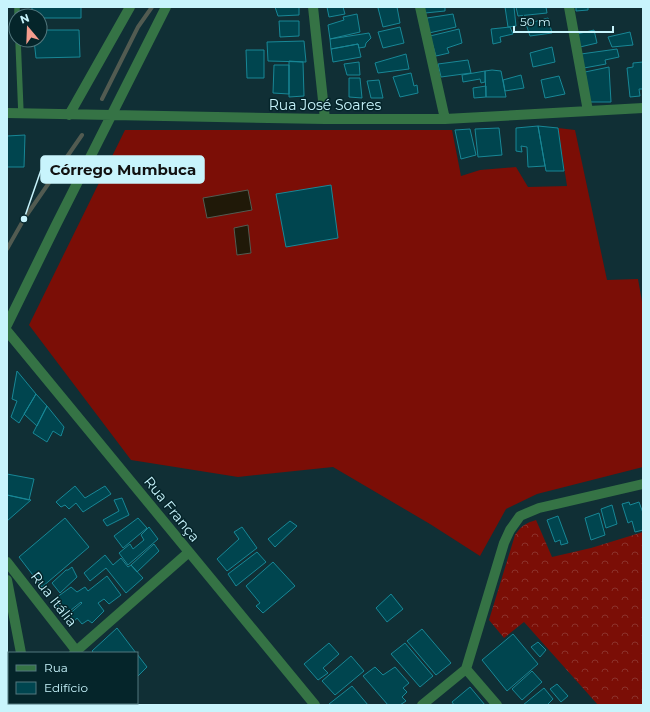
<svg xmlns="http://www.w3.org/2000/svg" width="650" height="712" font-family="Montserrat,sans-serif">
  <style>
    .forest { fill: url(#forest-crowns) }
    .pitch { fill: #7b0e06 }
    .water { fill: #201908; stroke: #525b51 }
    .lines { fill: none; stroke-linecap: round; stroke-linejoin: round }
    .stream { stroke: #525b51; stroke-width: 4 }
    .building { fill: #00454f; stroke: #188796 }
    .lane { stroke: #357345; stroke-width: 5.5 }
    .street { stroke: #357345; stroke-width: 10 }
    .labels { text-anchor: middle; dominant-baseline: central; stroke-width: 3; stroke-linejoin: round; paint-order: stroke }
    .street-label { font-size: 14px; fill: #c8f4fc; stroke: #05252a }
    .leader { fill: none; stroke: #c8f4fc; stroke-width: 1.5 }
    .callout-dot { fill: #c8f4fc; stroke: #05252a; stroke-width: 1.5 }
    .callout { fill: #c8f4fc; stroke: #c8f4fc; stroke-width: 1.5 }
    .callout-label { font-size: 15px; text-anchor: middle; font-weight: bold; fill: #111 }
  </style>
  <defs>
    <pattern id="forest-crowns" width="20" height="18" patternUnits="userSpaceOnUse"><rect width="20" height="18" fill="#7b0e06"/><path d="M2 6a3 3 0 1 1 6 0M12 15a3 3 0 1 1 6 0" fill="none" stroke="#8c322b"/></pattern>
  </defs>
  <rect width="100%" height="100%" fill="#102f35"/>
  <path class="forest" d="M536,520L552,557L591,548L643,532V705H598L524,622L504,638L489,620L515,535C521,526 526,523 536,520Z"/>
  <path class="pitch" d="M558,128L575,130L607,280L638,279L643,307V467L537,494L506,509L480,556L430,524L333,467L238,477L131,460L29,325L125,130H452L461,176L480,170L516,167L528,187L567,186Z"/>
  <path class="water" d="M248,190L252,210L207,218L203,198Z
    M248,225L251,253L237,255L234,228Z"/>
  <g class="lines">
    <path class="stream" d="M102,99L138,27L152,7
      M7,249L24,219L82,135
      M7,664L9,668"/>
  </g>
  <path class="building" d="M32,7H81V18H40V16H32Z
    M275,7H299V15L278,16Z
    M327,7H343L345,14L329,17Z
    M381,7H397L400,23L383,27L378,8Z
    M424,7H445V11L425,13Z
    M499,7H514L516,26L508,27L505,7Z
    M516,7H546L547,13L518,16Z
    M576,7H588V10L576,11Z
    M357,14L360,32L330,39L328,25L344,20L343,17Z
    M453,14L456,27L429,33L427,18Z
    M548,18L552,33L530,36L526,24Z
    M279,21H299V36L280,37Z
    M400,27L404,43L383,48L378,32Z
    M510,27L513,34L500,37L501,42L493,44L491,29Z
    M459,29L462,43L447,48L449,53L436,56L430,36Z
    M40,30H79L80,57L36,58L34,40H40Z
    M594,30L597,43L580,47L577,34Z
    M630,32L633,45L612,47L608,37Z
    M369,33L371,38L366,43L365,47L359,48L358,44L331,49L330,39Z
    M304,41L306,62L268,61L267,42Z
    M358,44L361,57L333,62L331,49Z
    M552,47L555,62L533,67L530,53Z
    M617,49L619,57L605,60L606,64L584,68L581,54Z
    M246,50H264V78H247Z
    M406,54L409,69L378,73L375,63Z
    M468,60L471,73L441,77L438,64Z
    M289,61L303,62L304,96L289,97Z
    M359,62L360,75H347L344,64Z
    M643,62V89H639L640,96L630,97L627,68L633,67V63Z
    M274,65H289V94L273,93Z
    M609,67L611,102H590L585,72Z
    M492,70L501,71L506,97H486L485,71Z
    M485,71V82L481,83L480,79L463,82L462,75Z
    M411,73L414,86L417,85L418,93L400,97L393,77Z
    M521,75L524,88L505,91L503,80Z
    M559,76L565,94L545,98L541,80Z
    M349,78H360L362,98L349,97Z
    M379,80L383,98H371L367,81Z
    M486,86V97L474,98L473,88Z
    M538,126L558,128L564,171H546Z
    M538,126L545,166L528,167L527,147L521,146L522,152L516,151V128Z
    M499,128L502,155L478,157L475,129Z
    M470,129L476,155L461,159L455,130Z
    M25,135L24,167H7V136Z
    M331,185L338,238L286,247L276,194Z
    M17,371L36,394L19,423L11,417L17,401L12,399Z
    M36,394L47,406L37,426L24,414Z
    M47,406L64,427L61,436L53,431L47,442L33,433Z
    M7,474L34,479L29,500L7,495Z
    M75,486L85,498L105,486L111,494L83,512L76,503L69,509L65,505L61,507L56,502Z
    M7,495L31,500L7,521Z
    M122,498L129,515L107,526L103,520L119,511L114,500Z
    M629,502L630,505L639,502L643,513V530L635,532L632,521L628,523L622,504Z
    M612,505L617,524L606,528L601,509Z
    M599,513L605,535L591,540L585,518Z
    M558,516L568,543L561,545L560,540L555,542L547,520Z
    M65,518L89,547L42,587L19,557Z
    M138,518L147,528L123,548L114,536Z
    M290,521L297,526L275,547L268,539Z
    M149,527L158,539L128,565L119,553L130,544L133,549L144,540L141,535Z
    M242,527L257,548L227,571L217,559L239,539L234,532Z
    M154,544L159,551L137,572L131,565Z
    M257,552L266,562L236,586L228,574Z
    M105,555L113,565L121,558L128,567L131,565L143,578L126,593L106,568L90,581L84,573Z
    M273,562L295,586L263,613L256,606L260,603L246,586Z
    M72,567L77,577L60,593L52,583L66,570H68Z
    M107,576L121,595L109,604L104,599L98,603L104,611L92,623L88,620L82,624L77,618L72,624L66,617L82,603L81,602L65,615L53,600L71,587L77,592L85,587L88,591Z
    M391,594L403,609L387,622L376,608Z
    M117,628L136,653H94L92,651Z
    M422,629L451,663L436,675L407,641Z
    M513,634L538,664L507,691L482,660Z
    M538,642L546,650L540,657L531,647Z
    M329,643L339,654L323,668L328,673L318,680L304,664Z
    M405,643L433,676L420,687L391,654Z
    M137,654L147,667L137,677Z
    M351,656L364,671L335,695L322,681Z
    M375,667L383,675L395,667L409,683L403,688L407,692L402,697L406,701L400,705H388L363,676Z
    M532,671L542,682L522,700L512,689Z
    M557,684L568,696L561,702L550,689Z
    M352,686L368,705H330L329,704Z
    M470,687L485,705H454L452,702Z
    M544,688L553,699L547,705H523Z
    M90,703H104L102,705H92Z"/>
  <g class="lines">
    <path class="lane" d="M17,7V16
      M18,40L21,114"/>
    <path class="street" d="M313,7L325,119
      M420,7L445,119
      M569,7L588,111
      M7,113L325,119H445L643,108
      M69,115L130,7
      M7,325L56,225L166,7
      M7,331L315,705
      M7,562L78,653
      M7,580L21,653
      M74,653L189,552
      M466,669L504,543L510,530L520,516L539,508L643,484
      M466,669L497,705
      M7,686L9,685
      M120,703L122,705
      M27,705L28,703
      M422,705L466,669"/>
  </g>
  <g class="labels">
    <g class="street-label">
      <text x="325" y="105">Rua José Soares</text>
      <text transform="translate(172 509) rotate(51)">Rua França</text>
      <text transform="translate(54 599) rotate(52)">Rua Itália</text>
    </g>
  </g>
  <path class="leader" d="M24 219L41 170"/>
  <circle class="callout-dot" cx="24" cy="219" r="4"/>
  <rect class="callout" x="41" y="156" width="163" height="27" rx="4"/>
  <g class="callout-label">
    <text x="123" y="175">Córrego Mumbuca</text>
  </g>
  <rect width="650" height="712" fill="none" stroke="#c8f4fc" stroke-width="16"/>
  <rect x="8" y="652" width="130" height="52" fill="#05252a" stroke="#53787e"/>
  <rect x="16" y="665" width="20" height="6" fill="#357345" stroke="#53787e"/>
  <text x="44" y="672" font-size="12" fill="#c8f4fc">Rua</text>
  <rect x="16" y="682" width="20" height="12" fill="#00454f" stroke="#53787e"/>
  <text x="44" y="692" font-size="12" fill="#c8f4fc">Edifício</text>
  <g transform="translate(28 28) rotate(341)"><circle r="19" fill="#05252a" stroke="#53787e"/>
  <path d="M0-3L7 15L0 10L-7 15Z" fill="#f59d8e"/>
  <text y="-6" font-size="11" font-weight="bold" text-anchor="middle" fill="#c8f4fc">N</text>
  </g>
  <path d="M514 26v6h99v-6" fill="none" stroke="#c8f4fc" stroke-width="2"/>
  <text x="520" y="26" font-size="12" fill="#c8f4fc" stroke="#05252a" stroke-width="3" paint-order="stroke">50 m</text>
</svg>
